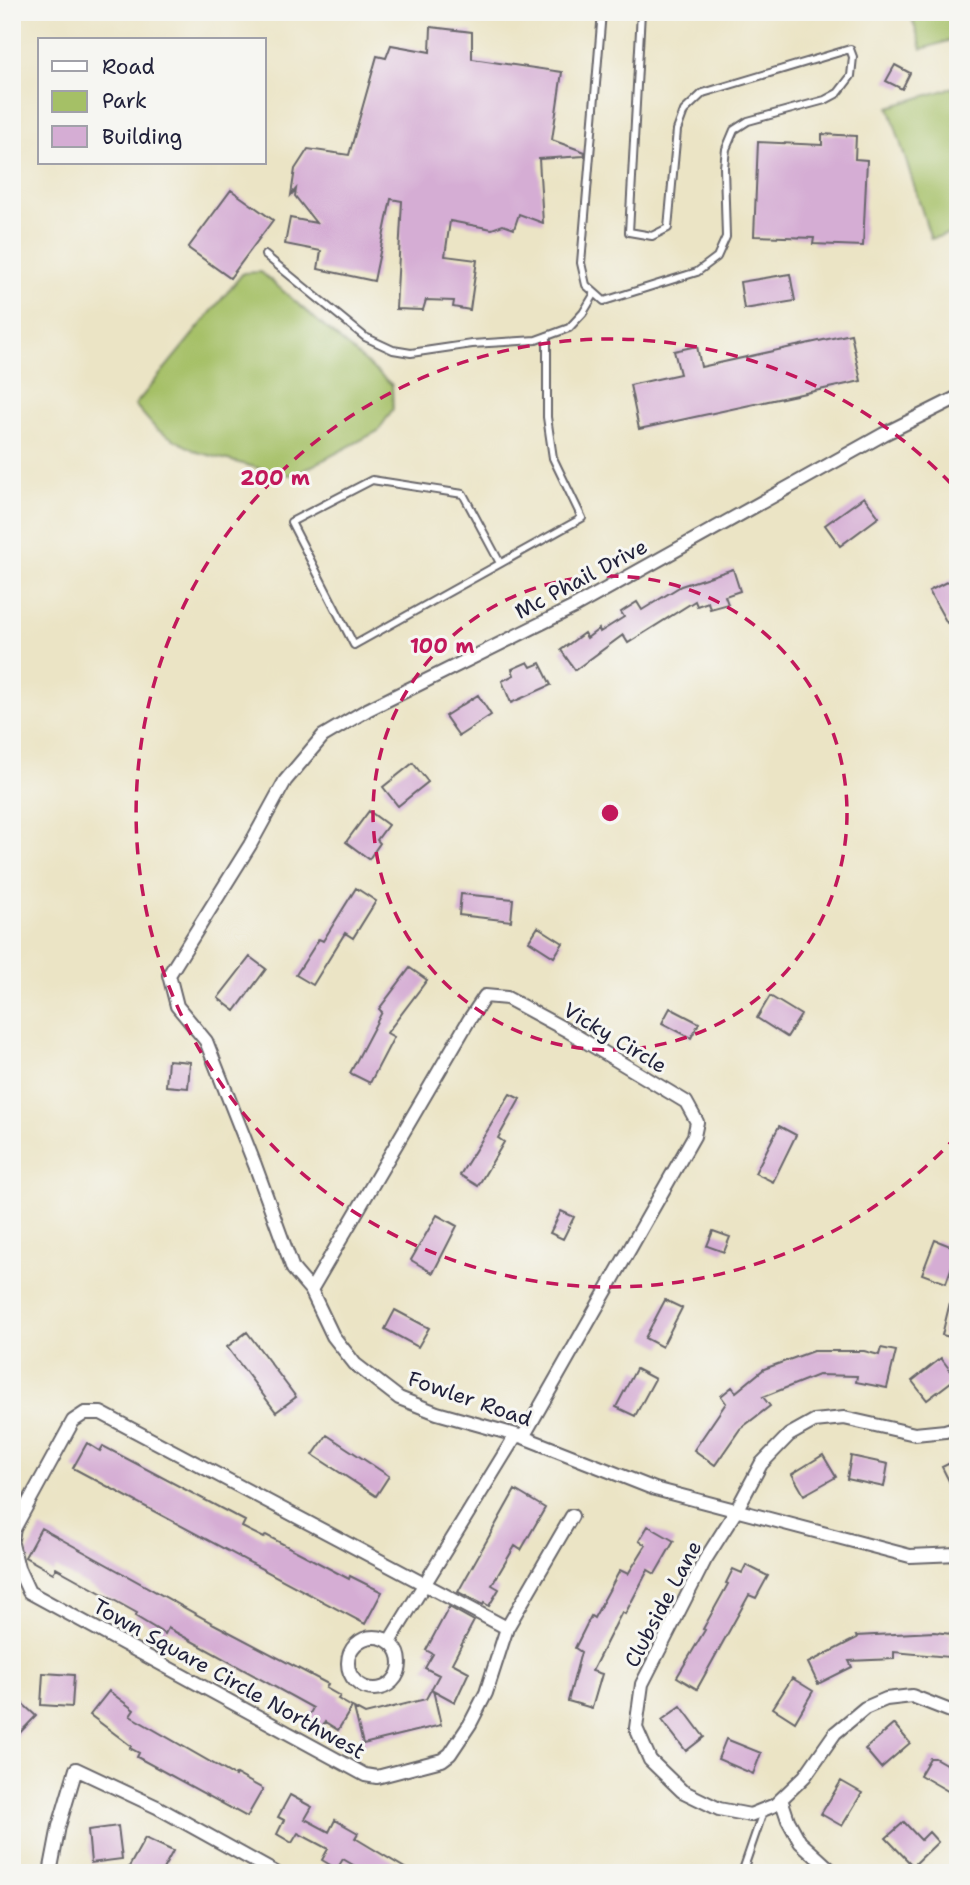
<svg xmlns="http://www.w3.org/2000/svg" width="970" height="1885" font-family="'Shantell Sans',sans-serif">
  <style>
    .green { fill: #a5c066; stroke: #647150; stroke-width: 2 }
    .building { fill: #d5add4 }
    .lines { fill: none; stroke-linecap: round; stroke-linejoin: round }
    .service-casing { stroke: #68666b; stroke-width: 10 }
    .minor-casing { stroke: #68666b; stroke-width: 16 }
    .service { stroke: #fff; stroke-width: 6 }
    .minor { stroke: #fff; stroke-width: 12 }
    .ring { fill: none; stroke: #c2185b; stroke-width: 3.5; stroke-dasharray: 12 9 }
    .labels { text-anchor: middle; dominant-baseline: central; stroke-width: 6; stroke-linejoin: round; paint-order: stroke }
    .street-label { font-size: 21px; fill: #22223b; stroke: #f6f6f2 }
    .centre { fill: #c2185b; stroke: #f6f6f2; stroke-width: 3.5 }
    .ring-label { font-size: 21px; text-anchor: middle; font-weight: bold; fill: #c2185b; stroke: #f6f6f2; stroke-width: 6; stroke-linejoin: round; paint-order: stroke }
  </style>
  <rect width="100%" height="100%" fill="#f6f6f2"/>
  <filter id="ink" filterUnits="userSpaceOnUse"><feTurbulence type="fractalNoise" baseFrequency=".0143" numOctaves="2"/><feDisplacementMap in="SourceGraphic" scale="14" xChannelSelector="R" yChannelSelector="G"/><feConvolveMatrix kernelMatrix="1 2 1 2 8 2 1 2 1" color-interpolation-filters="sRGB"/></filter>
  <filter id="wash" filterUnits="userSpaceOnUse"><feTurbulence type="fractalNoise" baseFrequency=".00686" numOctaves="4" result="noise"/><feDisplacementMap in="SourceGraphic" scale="28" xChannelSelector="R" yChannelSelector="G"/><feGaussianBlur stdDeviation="1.57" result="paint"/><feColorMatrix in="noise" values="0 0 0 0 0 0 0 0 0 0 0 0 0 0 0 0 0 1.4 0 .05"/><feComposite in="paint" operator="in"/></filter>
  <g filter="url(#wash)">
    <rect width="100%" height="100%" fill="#ebe4c5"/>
    <path class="green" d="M910,12H958V38L922,49Z
      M958,86V231L931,239L889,107Z
      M261,272L392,385L393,409L378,431L297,474L285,475L197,452L156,429L135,405L243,273Z"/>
    <g id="blocks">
      <path class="building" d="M431,27L472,32V59L562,72L552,140L585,152L584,156L539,159L543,223L519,214L514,229L503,225L492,229L450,221L445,256L477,260L470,310L453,307L454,301L426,300L423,310L396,309L402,201L391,199L374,281L318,269L321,251L285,244L290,218L316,223L295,196L296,189L291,195L295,169L308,149L349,155L377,56L386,58L391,45L430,52Z
        M895,65L910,73L902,89L886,81Z
        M822,134L856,136L855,159L867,160L863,246L813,244L814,238L754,236L758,142L822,145Z
        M231,190L273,220L230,278L188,248Z
        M790,274L795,301L744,309L740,282Z
        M851,334L861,381L639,429L630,385L680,374L674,351L697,346L701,367Z
        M864,497L879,517L840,546L825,525Z
        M733,569L740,591L725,596L728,604L710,609L708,602L697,606L695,601L628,643L623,635L575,670L561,650L584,633L587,638L599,629L600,632L624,617L621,612L637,602L642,610L681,586Z
        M958,576V617L947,623L929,591Z
        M528,662L531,667L540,663L551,685L511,703L502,681L514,675L512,669Z
        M478,695L491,715L459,736L445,716Z
        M413,763L428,782L398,806L383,787Z
        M369,811L388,825L377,840L380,843L369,859L346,842Z
        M356,888L376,901L353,938L345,933L313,985L296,975L319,939L323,941Z
        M461,894L513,899L511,921L459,915Z
        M538,927L563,943L554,957L529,941Z
        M250,957L266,969L235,1011L218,998Z
        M410,968L427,980L387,1033L394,1037L370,1083L350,1073L382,1012L379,1009Z
        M770,996L801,1015L787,1037L757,1018Z
        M670,1008L699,1023L691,1038L662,1023Z
        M168,1060L190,1062L188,1088L166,1086Z
        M510,1094L520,1099L498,1138L504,1142L478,1186L460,1175Z
        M779,1126L796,1135L773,1182L755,1173Z
        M561,1211L574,1217L563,1239L550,1233Z
        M437,1215L457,1226L433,1273L411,1260Z
        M713,1231L730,1237L724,1252L707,1246Z
        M935,1240L958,1249L946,1283L922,1274Z
        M953,1290L958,1291V1339L942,1335Z
        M665,1300L682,1308L662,1347L645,1338Z
        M395,1310L429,1328L418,1347L385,1329Z
        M247,1332L296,1397L276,1412L227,1347Z
        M881,1348L896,1351L887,1388L856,1382L857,1376L818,1375L763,1397L770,1406L740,1429L715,1465L694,1450L726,1403L721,1396L732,1387L736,1392L764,1369L813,1351H864L879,1355Z
        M941,1358L956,1378L927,1400L912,1381Z
        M636,1369L655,1379L635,1416L616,1407Z
        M327,1435L389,1476L376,1496L313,1455Z
        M87,1443L100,1451L103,1446L245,1521L242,1527L264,1538L266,1535L349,1579L350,1576L382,1592L365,1624L73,1468Z
        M823,1455L836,1477L804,1495L792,1474Z
        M851,1456L888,1464L884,1487L847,1479Z
        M958,1459V1499L942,1467Z
        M515,1490L545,1508L521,1550L515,1546L492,1585L499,1589L489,1606L484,1603L483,1605L458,1592Z
        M648,1526L674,1541L655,1574L648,1570L625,1614L622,1612L592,1671L602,1674L592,1708L568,1701L581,1652L575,1648L591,1616L594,1618L620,1570L628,1574L646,1545L639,1541Z
        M41,1528L214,1624L328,1684L326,1688L340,1696L338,1699L352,1707L338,1730L325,1722L322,1727L307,1719L313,1708L168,1628L165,1634L135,1616L137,1613L56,1568L53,1573L25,1557Z
        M746,1565L768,1576L756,1598L749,1595L697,1689L677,1677L705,1630L703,1629L728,1584L726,1583L733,1569L742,1573Z
        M449,1607L474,1621L452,1663L469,1672L455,1702L433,1690L441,1725L363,1744L354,1708L365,1714L426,1699L439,1675L425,1668L433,1654L426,1650Z
        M934,1632L951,1634L949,1657L894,1652V1659L849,1661L852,1667L818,1684L808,1663L857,1638L856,1636Z
        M43,1673L74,1675L72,1707L41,1705Z
        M792,1678L813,1691L795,1722L773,1708Z
        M109,1691L134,1710L130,1716L235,1776L236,1774L263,1789L247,1817L137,1757L139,1753L130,1748L131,1746L90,1715Z
        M12,1694L36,1716L12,1741Z
        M681,1706L704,1737L686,1751L662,1720Z
        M894,1724L910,1743L881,1768L865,1749Z
        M726,1739L761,1753L753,1774L718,1759Z
        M930,1758H935L958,1771V1787L953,1794L920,1775Z
        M841,1781L862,1793L842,1826L821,1814Z
        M290,1795L312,1807L305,1819L329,1832L335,1820L358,1833L355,1838L413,1873H367L343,1859L337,1869L322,1860L328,1849L298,1833L292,1843L277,1834L284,1820L278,1817Z
        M904,1822L921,1840L929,1832L938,1842L913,1866L886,1838Z
        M118,1826L122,1859L91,1863L88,1830Z
        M145,1838L173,1851L161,1873H138L129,1867Z"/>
    </g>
  </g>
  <g filter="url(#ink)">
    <use href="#blocks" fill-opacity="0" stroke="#68666b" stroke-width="2"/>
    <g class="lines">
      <g class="service-casing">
        <path id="service" d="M602,12L581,263L586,285L604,301L697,272L717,257L726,237L724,167L726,149L734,130L748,121L825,100L838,93L851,76L853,57L850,49L703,93L684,111L677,130L668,228L652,236L629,232L641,12
          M265,255L365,337L393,350L411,353L472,344L536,340L569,328L583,313L595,293
          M500,563L463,494L372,480L291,522L354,645L582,518L553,458L547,417V336
          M742,1873L763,1812"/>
      </g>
      <g class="minor-casing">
        <path id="minor" d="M958,397L884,434L574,607L367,710L323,736L285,781L250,845L169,975L177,1006L206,1041L255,1165L293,1269L311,1290L333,1336L355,1364L399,1398L437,1413L523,1437L655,1489L910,1556L958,1554
          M311,1290L469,1020L485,996L507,998L568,1031L686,1102L697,1122L694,1136L523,1437
          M958,1427L945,1431L915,1434L844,1418L814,1421L789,1435L761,1464L736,1511L705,1560L642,1684L636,1728L650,1760L682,1791L719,1809L750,1815L775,1805L805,1776L835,1733L865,1708L886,1699L912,1696L958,1714
          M12,1539L14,1529L73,1421L85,1413H101L507,1628
          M12,1544L18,1568L29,1592L365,1775L377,1777L442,1760L450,1754L470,1724L486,1693L507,1628L572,1516
          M348 1663a26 26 0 1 1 52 0a26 26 0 1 1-52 0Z
          M389,1642L516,1435
          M781,1799L788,1820L800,1842L834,1873
          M50,1873L59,1826L76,1769L157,1807L276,1873"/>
      </g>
      <use href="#service" class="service"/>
      <use href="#minor" class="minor"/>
    </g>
  </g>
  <g class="ring">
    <circle cx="610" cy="813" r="237"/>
    <path d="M957 1136A474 474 0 1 1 957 490"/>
  </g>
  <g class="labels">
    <g class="street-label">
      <text transform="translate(581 579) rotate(-28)">Mc Phail Drive</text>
      <text transform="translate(615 1038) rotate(31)">Vicky Circle</text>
      <text transform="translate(470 1399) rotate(19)">Fowler Road</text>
      <text transform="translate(663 1604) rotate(-62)">Clubside Lane</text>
      <text transform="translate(229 1679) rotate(29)">Town Square Circle Northwest</text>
    </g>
  </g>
  <circle cx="610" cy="813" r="10" class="centre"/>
  <g class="ring-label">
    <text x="275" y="485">200 m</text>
    <text x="442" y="653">100 m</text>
  </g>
  <rect width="970" height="1885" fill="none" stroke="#f6f6f2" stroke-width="42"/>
  <rect x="38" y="38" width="228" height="126" fill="#f6f6f2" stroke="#a1a1a9" stroke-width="2"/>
  <rect x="52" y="61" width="35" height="10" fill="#ffffff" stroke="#a1a1a9" stroke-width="2"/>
  <text x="102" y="74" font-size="21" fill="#22223b">Road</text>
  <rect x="52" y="91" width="35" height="21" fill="#a5c066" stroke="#a1a1a9" stroke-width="2"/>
  <text x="102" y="108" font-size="21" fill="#22223b">Park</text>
  <rect x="52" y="126" width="35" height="21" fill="#d5add4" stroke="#a1a1a9" stroke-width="2"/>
  <text x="102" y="144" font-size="21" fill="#22223b">Building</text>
</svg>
